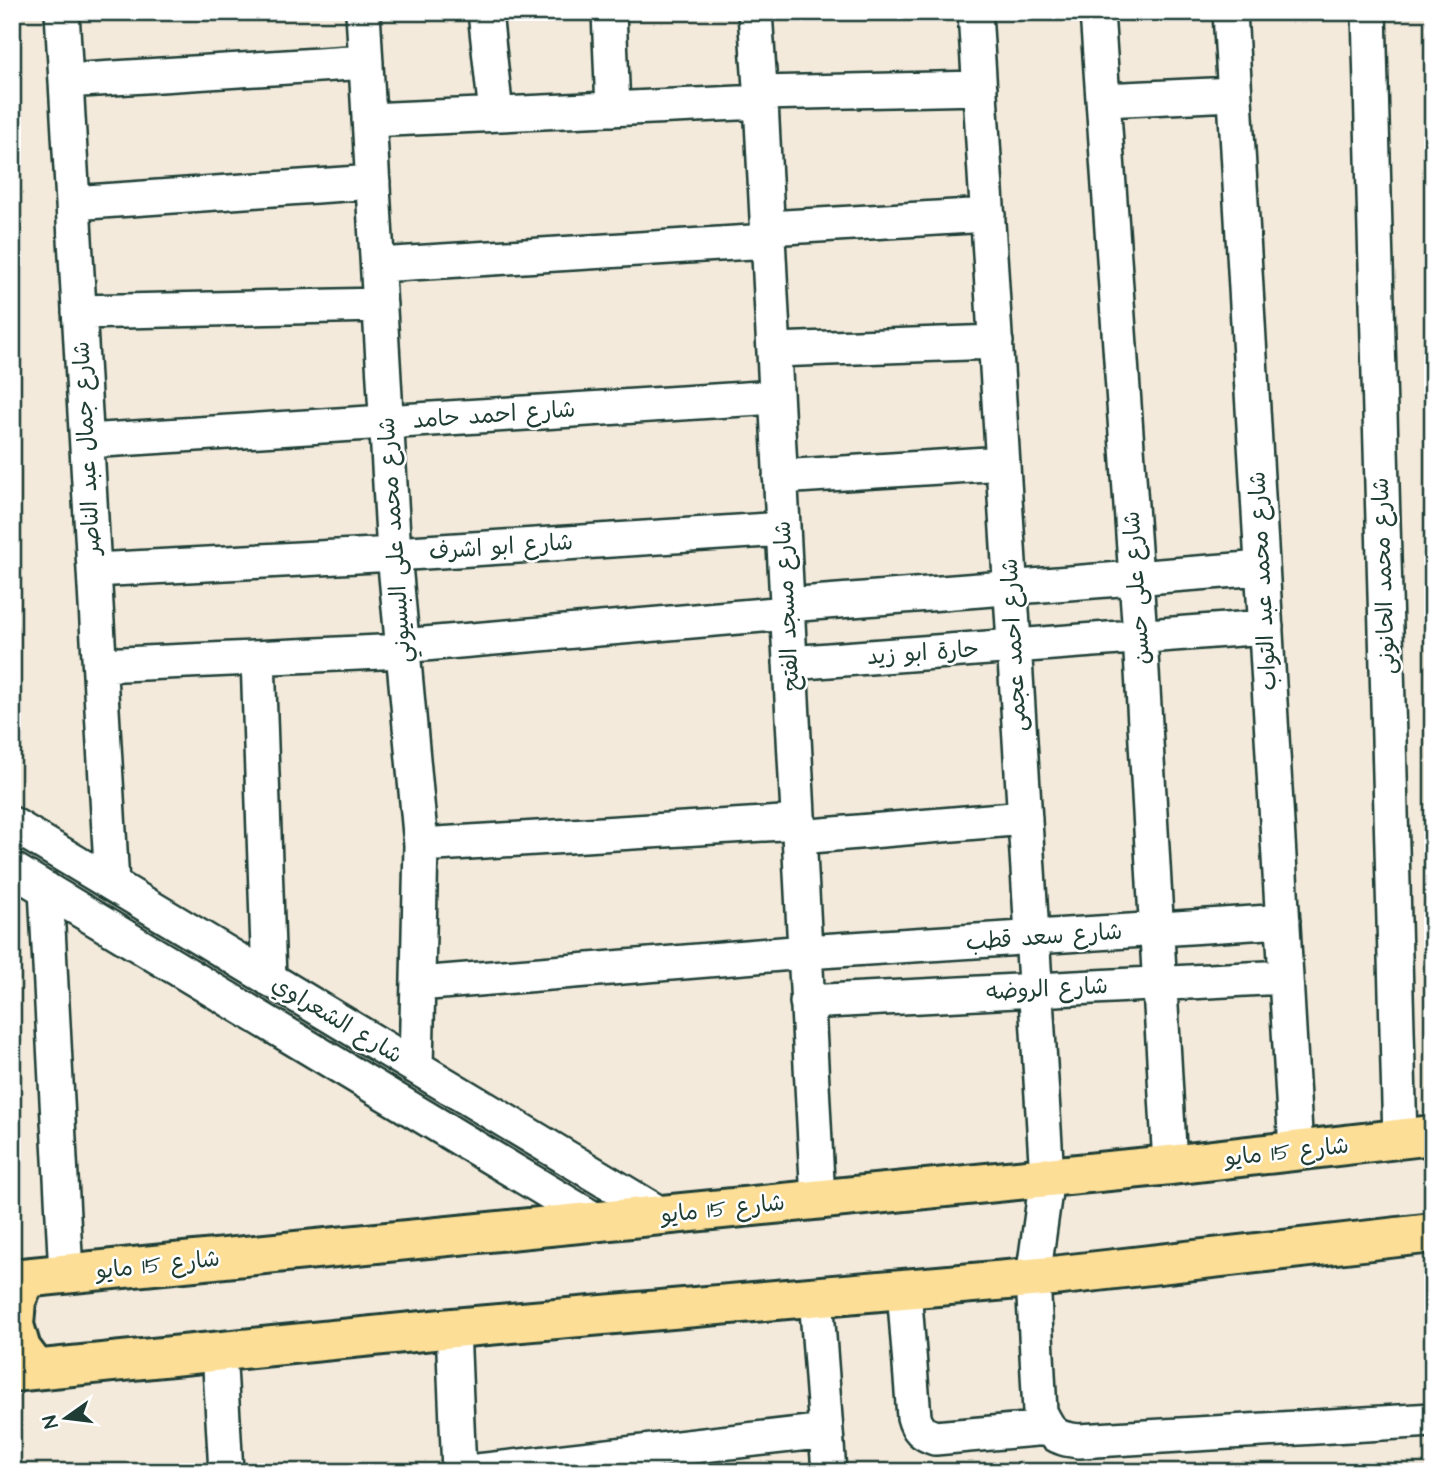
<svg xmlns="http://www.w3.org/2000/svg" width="1445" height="1484" font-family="'Architects Daughter','Playpen Sans Arabic',sans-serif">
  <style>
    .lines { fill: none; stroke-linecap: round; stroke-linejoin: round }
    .minor-casing { stroke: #1f3d34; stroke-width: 38 }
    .major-casing { stroke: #1f3d34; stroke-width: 44 }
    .minor { stroke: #fff; stroke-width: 33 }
    .major { stroke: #fcde96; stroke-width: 38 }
    .labels { text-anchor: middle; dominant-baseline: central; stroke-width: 5; stroke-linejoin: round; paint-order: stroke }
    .street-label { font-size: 23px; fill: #1f3d34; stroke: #fff }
  </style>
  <rect width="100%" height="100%" fill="#f3eadc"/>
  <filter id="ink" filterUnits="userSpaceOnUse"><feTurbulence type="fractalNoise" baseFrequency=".0143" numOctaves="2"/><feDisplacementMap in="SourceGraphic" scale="14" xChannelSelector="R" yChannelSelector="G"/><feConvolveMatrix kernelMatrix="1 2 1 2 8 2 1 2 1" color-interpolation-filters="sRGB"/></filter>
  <g filter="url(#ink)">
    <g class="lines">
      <g class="minor-casing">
        <path id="minor" d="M62,12L112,884
          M363,12L394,554L421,845L416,1067
          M485,12L496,114
          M609,12L613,109
          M755,12L761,102L818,1200
          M975,12L1047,1177L1033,1278L1040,1412C1051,1434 1054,1438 1079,1441L1433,1420
          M1097,12L1140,636L1170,1165
          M1230,12L1296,1150
          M1369,12L1400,1139
          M66,81L366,62
          M760,93L980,88
          M1103,100L1234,94
          M369,120L761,102
          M73,203L373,182
          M768,228L988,215
          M378,265L768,241
          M79,312L380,305
          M774,350L996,342
          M87,441L776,397
          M780,477L1003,463
          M94,570L394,554L783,529
          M787,605L1262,568
          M401,646L787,613
          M258,658L269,979
          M790,663L1266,627
          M100,665L402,651
          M12,824L662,1215
          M799,837L1025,818
          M421,845L798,822
          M12,869L597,1221
          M46,889L66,1274
          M418,984L805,952L1283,921
          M807,1002L1286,977
          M904,1289L914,1417C917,1429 923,1434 935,1438L1048,1428
          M816,1296L829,1472
          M453,1328L459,1472
          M219,1350L226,1472
          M468,1472L826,1431"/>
      </g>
      <g class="major-casing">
        <path id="major" d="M27,1278L16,1300L14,1325L21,1349L36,1369
          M12,1279L1170,1165L1433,1135
          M12,1372L453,1328L1053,1276L1433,1233"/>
      </g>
      <use href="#minor" class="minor"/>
      <use href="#major" class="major"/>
    </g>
  </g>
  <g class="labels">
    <g class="street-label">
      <text transform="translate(494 415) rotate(-4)">شارع احمد حامد</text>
      <text transform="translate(87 448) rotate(-93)">شارع جمال عبد الناصر</text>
      <text transform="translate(395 540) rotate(-94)">شارع محمد على البسيوني</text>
      <text transform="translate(501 547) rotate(-4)">شارع ابو اشرف</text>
      <text transform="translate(1384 576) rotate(-92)">شارع محمد الحانونى</text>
      <text transform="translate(1263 581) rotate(-93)">شارع محمد عبد التواب</text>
      <text transform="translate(1137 588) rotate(-94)">شارع على حسن</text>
      <text transform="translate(787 606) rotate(-93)">شارع مسجد الفتح</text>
      <text transform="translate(1014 645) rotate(-93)">شارع احمد عجمى</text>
      <text transform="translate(923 653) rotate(-4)">حارة ابو زيد</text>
      <text transform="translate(1044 937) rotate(-4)">شارع سعد قطب</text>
      <text transform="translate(1047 989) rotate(-3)">شارع الروضه</text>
      <text transform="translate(337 1020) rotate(31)">شارع الشعراوي</text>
      <text transform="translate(1287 1152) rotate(-6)">شارع 15 مايو</text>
      <text transform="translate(723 1209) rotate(-6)">شارع 15 مايو</text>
      <text transform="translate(158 1265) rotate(-6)">شارع 15 مايو</text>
    </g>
  </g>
  <rect width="1445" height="1484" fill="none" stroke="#fff" stroke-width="42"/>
  <rect x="21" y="21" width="1403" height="1442" fill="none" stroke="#1f3d34" stroke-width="2.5" filter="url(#ink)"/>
  <g transform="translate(66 1418) rotate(256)" stroke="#ffffff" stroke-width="5" paint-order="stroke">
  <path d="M0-5L12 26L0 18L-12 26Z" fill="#1f3d34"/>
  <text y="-10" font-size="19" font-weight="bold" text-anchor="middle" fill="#1f3d34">N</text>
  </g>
</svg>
